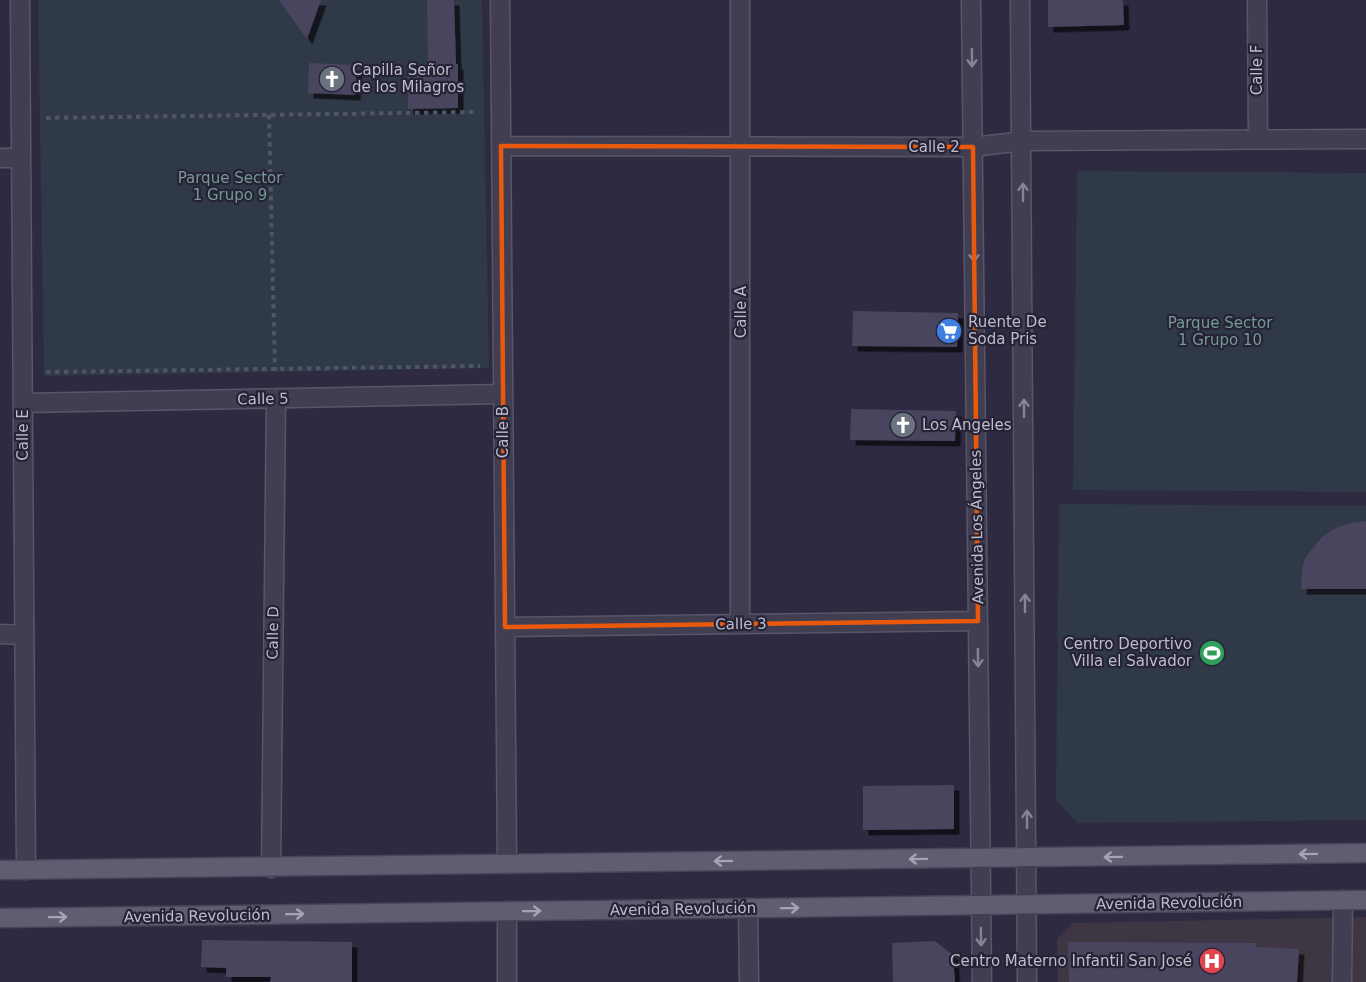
<svg xmlns="http://www.w3.org/2000/svg" width="1366" height="982" font-family="'DejaVu Sans',sans-serif">
  <style>
    .medical { fill: #3f3643 }
    .green { fill: #303948 }
    .building { fill: #49445f; filter: url(#shadow) }
    .lines { fill: none; stroke-linecap: round; stroke-linejoin: round }
    .minor-casing { stroke: #595669; stroke-width: 21 }
    .major-casing { stroke: #484558; stroke-width: 21 }
    .path { stroke: #4f5563; stroke-width: 4; stroke-dasharray: 4.5 4.5; stroke-linecap: butt }
    .minor { stroke: #413e52; stroke-width: 18 }
    .major { stroke: #605c71; stroke-width: 18 }
    .oneway { stroke: #868395 }
    .oneway2 { stroke: #a6a3b4 }
    .marked { fill: none; stroke: #e8590c; stroke-width: 4.5; stroke-linejoin: round }
    .labels { text-anchor: middle; dominant-baseline: central; stroke-width: 4.5; stroke-linejoin: round; paint-order: stroke }
    .poi-label { font-size: 15px; fill: #bebbcb; stroke: #262337; text-anchor: start }
    .street-label { font-size: 15px; fill: #bebbcb; stroke: #262337 }
    .park-label { font-size: 15px; fill: #749a93; stroke: #262337 }
  </style>
  <defs>
    <filter id="shadow"><feDropShadow dx="5.5" dy="5.5" stdDeviation="0" flood-color="#0009"/></filter>
  </defs>
  <rect width="100%" height="100%" fill="#2d2a42"/>
  <path class="medical" d="M1366,917V982H1058L1057,939L1073,923Z"/>
  <path class="green" d="M38,0H482L489,368L44,376Z
    M1077,171L1366,173V492L1073,490Z
    M1059,504L1366,506V820L1077,823L1056,800Z"/>
  <path class="building" d="M279,0H321L307,39Z
    M427,0H454L456,64H458V108L408,109V64H428Z
    M1048,0H1123L1124,25L1048,27Z
    M309,63L357,65L355,95L308,93Z
    M853,311L958,313L957,347L852,346Z
    M851,409L956,411L955,441L850,440Z
    M1366,521V589H1301L1302,569L1305,558L1322,537L1334,529L1346,524Z
    M954,785V829L863,830V786Z
    M202,940L352,942V982H270L271,977H226V968L201,967Z
    M935,941L953,955L955,982H893L892,943Z
    M1068,942L1256,943V947L1299,949L1297,982H1069Z"/>
  <g class="lines">
    <g class="minor-casing">
      <path id="minor" d="M20,0L26,870
        M500,0L507,864
        M971,0L982,982
        M1020,0L1027,982
        M1257,0L1258,140
        M501,146L973,147L1023,141L1366,139
        M0,158H21
        M23,403L503,394
        M740,624V0
        M505,627L978,621
        M0,634L24,635
        M271,868L276,399
        M748,908L749,982
        M507,911V982
        M1342,982L1343,900"/>
    </g>
    <g class="major-casing">
      <path id="major" d="M0,870L1366,853
        M0,918L1366,900"/>
    </g>
    <path class="path" d="M269,115L275,371
      M46,118L476,112
      M48,370V372L480,366"/>
    <use href="#minor" class="minor"/>
    <use href="#major" class="major"/>
  </g>
  <defs><path id="oneway-shaft" d="M-6 0H5M1.5-3L5.5 0L1.5 3" fill="none" stroke-width="1.6" stroke-linecap="round" stroke-linejoin="round" transform="scale(1.5)"/></defs>
  <g class="oneway">
    <use href="#oneway-shaft" transform="translate(972 58) rotate(89)"/>
    <use href="#oneway-shaft" transform="translate(1023 192) rotate(-90)"/>
    <use href="#oneway-shaft" transform="translate(974 253) rotate(89)"/>
    <use href="#oneway-shaft" transform="translate(1024 408) rotate(-90)"/>
    <use href="#oneway-shaft" transform="translate(1025 603) rotate(-90)"/>
    <use href="#oneway-shaft" transform="translate(978 658) rotate(89)"/>
    <use href="#oneway-shaft" transform="translate(1027 819) rotate(-90)"/>
    <use href="#oneway-shaft" transform="translate(981 937) rotate(89)"/>
  </g>
  <g class="oneway2">
    <use href="#oneway-shaft" transform="translate(1308 854) rotate(179)"/>
    <use href="#oneway-shaft" transform="translate(1113 857) rotate(179)"/>
    <use href="#oneway-shaft" transform="translate(918 859) rotate(179)"/>
    <use href="#oneway-shaft" transform="translate(723 861) rotate(179)"/>
    <use href="#oneway-shaft" transform="translate(790 908) rotate(-1)"/>
    <use href="#oneway-shaft" transform="translate(532 911) rotate(-1)"/>
    <use href="#oneway-shaft" transform="translate(295 914) rotate(-1)"/>
    <use href="#oneway-shaft" transform="translate(58 917) rotate(-1)"/>
  </g>
  <path class="marked" d="M501,146L973,147L978,621L505,627Z"/>
  <defs>
    <g id="church-disc" transform="scale(1.35)"><circle r="9.5" fill="#6b7280" stroke="#262337"/><path d="M-1.2-6h2.4v3.5h3.3v2.4h-3.3V6h-2.4V-.1h-3.3v-2.4h3.3Z" fill="#fff"/></g>
    <g id="supermarket-disc" transform="scale(1.35)"><circle r="9.5" fill="#3f7fe0" stroke="#262337"/><path d="M-6-5.5h2.5l.6 2H6L4.5 2H-2.5L-4.4-4H-6ZM-1.5 3.2a1.3 1.3 0 1 0 .1 0ZM3 3.2a1.3 1.3 0 1 0 .1 0Z" fill="#fff"/></g>
    <g id="stadium-disc" transform="scale(1.35)"><circle r="9.5" fill="#2e9e5b" stroke="#262337"/><path d="M0-5a6.5 5 0 1 0 0 10a6.5 5 0 1 0 0-10ZM-3.5-1.8h7v3.6h-7Z" fill="#fff"/></g>
    <g id="hospital-disc" transform="scale(1.35)"><circle r="9.5" fill="#e0444e" stroke="#262337"/><path d="M-5-5h3v3.5h4V-5h3V5h-3V1.5h-4V5h-3Z" fill="#fff"/></g>
  </defs>
  <g fill-rule="evenodd">
    <use href="#church-disc" x="332" y="79"/>
    <use href="#supermarket-disc" x="949" y="331"/>
    <use href="#church-disc" x="903" y="425"/>
    <use href="#stadium-disc" x="1212" y="653"/>
    <use href="#hospital-disc" x="1212" y="961"/>
  </g>
  <g class="labels">
    <g class="poi-label">
      <text x="352" y="70">Capilla Señor<tspan x="352" dy="17">de los Milagros</tspan></text>
      <text x="968" y="322">Ruente De<tspan x="968" dy="17">Soda Pris</tspan></text>
      <text x="922" y="425">Los Angeles</text>
      <text x="1192" y="644" text-anchor="end">Centro Deportivo<tspan x="1192" dy="17">Villa el Salvador</tspan></text>
      <text x="1192" y="961" text-anchor="end">Centro Materno Infantil San José</text>
    </g>
    <g class="street-label">
      <text transform="translate(1257 70) rotate(-90)">Calle F</text>
      <text x="934" y="147">Calle 2</text>
      <text transform="translate(741 312) rotate(-90)">Calle A</text>
      <text transform="translate(263 399) rotate(-1)">Calle 5</text>
      <text transform="translate(503 432) rotate(-90)">Calle B</text>
      <text transform="translate(23 435) rotate(-90)">Calle E</text>
      <text transform="translate(977 527) rotate(-91)">Avenida Los Ángeles</text>
      <text transform="translate(741 624) rotate(-1)">Calle 3</text>
      <text transform="translate(273 633) rotate(-89)">Calle D</text>
      <text transform="translate(1169 903) rotate(-1)">Avenida Revolución</text>
      <text transform="translate(683 909) rotate(-1)">Avenida Revolución</text>
      <text transform="translate(197 916) rotate(-1)">Avenida Revolución</text>
    </g>
    <g class="park-label">
      <text x="230" y="178">Parque Sector<tspan x="230" dy="17">1 Grupo 9</tspan></text>
      <text x="1220" y="323">Parque Sector<tspan x="1220" dy="17">1 Grupo 10</tspan></text>
    </g>
  </g>
</svg>
